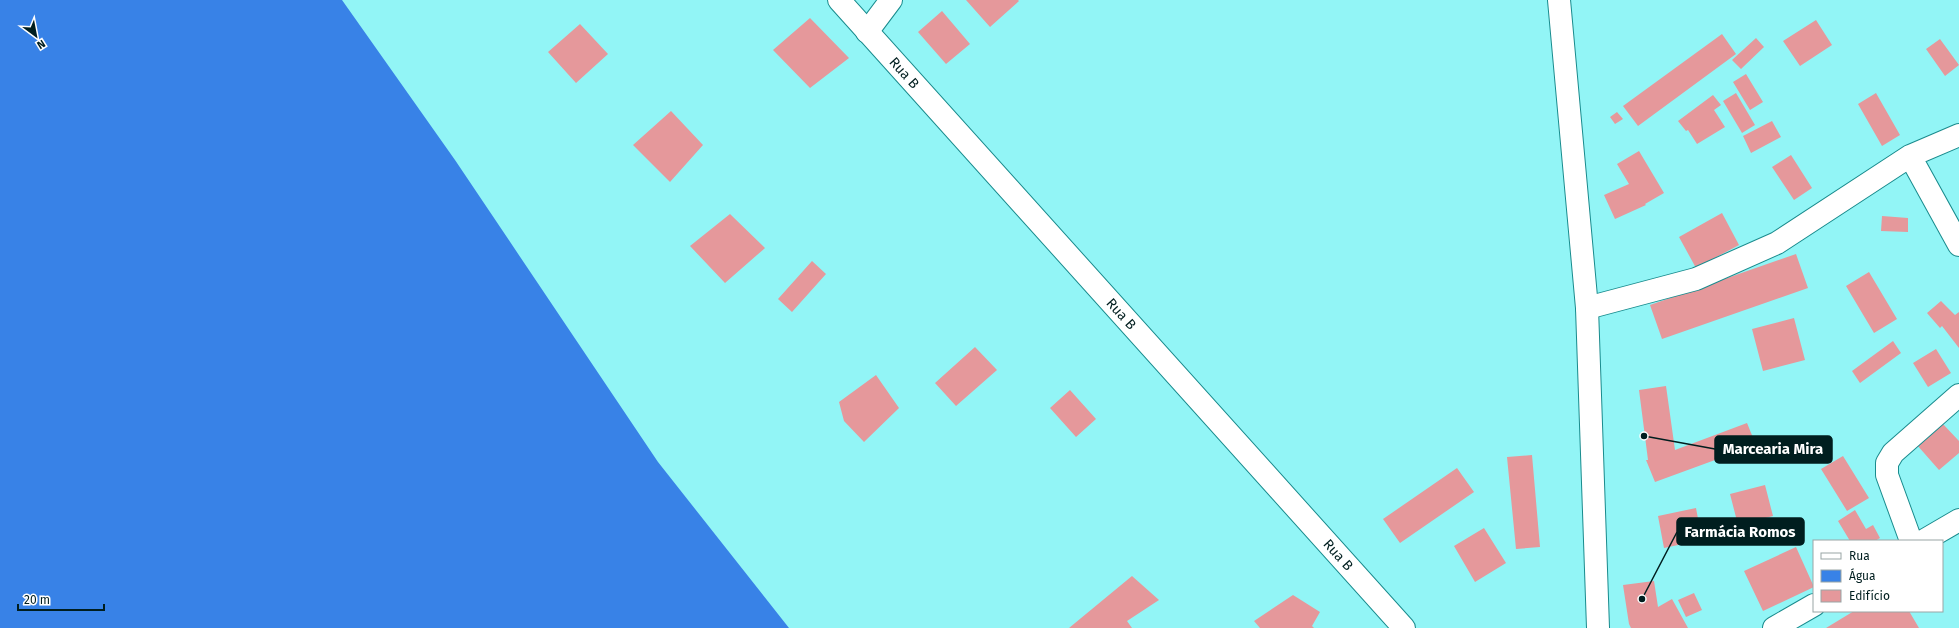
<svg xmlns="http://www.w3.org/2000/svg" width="1959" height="628" font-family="'Fira Sans',sans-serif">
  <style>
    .water { fill: #3882e7 }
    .building { fill: #e5989b }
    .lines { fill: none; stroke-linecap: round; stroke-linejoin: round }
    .street-casing { stroke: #198b8d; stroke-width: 24 }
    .secondary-casing { stroke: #198b8d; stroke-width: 24 }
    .street { stroke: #fff; stroke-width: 22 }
    .secondary { stroke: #fff; stroke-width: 22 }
    .labels { text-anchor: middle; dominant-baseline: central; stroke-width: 3; stroke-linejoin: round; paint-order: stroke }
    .street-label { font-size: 14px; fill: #001e1f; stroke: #fff }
    .leader { fill: none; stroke: #001e1f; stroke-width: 1.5 }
    .callout-dot { fill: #001e1f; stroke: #fff; stroke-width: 1.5 }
    .callout { fill: #001e1f; stroke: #001e1f; stroke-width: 1.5 }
    .callout-label { font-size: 15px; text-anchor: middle; font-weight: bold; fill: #fff }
  </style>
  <rect width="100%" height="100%" fill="#92f5f6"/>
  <path class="water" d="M0,0H342L455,160L658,462L789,628H0Z"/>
  <path class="building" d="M966,0H1018L1019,1L990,27Z
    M942,11L970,44L946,64L918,32Z
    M810,18L849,58L810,88L773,50Z
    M1816,20L1832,45L1800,66L1783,41Z
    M580,24L608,54L576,83L548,52Z
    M1722,34L1736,54L1638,126L1623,106Z
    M1756,38L1764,47L1741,69L1732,60Z
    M1940,39L1959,65L1945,76L1926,49Z
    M1746,74L1763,102L1750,110L1733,82Z
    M1736,93L1755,125L1742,133L1723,101Z
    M1876,93L1900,135L1882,146L1858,104Z
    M1713,95L1721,105L1714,110L1725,127L1697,144L1688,130L1686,131L1678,121Z
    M671,111L703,145L670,182L633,145Z
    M1617,112L1623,119L1615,124L1610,117Z
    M1772,121L1781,137L1751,153L1743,136Z
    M1639,151L1664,193L1645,204L1646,205L1615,219L1604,195L1629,184L1617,164Z
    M1791,155L1812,188L1794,200L1772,167Z
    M1722,213L1739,245L1696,268L1679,237Z
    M730,214L765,248L725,283L690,246Z
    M1882,216L1908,218V232L1881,231Z
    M1796,254L1808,288L1662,339L1650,305Z
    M812,261L826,274L792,312L778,299Z
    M1869,272L1897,319L1874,333L1846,286Z
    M1941,301L1955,315L1959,312V348L1942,326L1940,328L1927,313Z
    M1794,318L1805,360L1763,371L1752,329Z
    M1893,341L1901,353L1860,383L1852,371Z
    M975,347L997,370L956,406L935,383Z
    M1936,349L1951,373L1928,387L1913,363Z
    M876,375L899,408L864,442L844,421L839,402Z
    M1666,386L1675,450L1747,423L1756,445L1655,482L1646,460H1648L1639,390Z
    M1070,390L1096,419L1076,437L1050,408Z
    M1942,423L1959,441V453L1939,470L1917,445Z
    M1532,455L1540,547L1516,549L1507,457Z
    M1843,456L1869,498L1847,511L1821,469Z
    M1457,468L1474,492L1400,543L1383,519Z
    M1765,485L1773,516L1738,525L1730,494Z
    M1696,508L1702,540L1664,548L1658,516Z
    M1855,510L1866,529L1873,525L1880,538L1875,541H1850L1838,521Z
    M1484,528L1506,563L1475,582L1454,546Z
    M1796,547L1814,587L1763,611L1744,571Z
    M1132,576L1159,600L1127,621L1132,628H1069Z
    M1654,581L1658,607L1672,599L1688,628H1631L1629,624L1623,585Z
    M1694,593L1702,610L1686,617L1678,600Z
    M1293,595L1320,612L1312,626L1314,628H1260L1254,621Z
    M1854,611H1909L1919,628H1826Z"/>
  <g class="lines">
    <g class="street-casing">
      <path id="street" d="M867,32L891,0
        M1910,156L1959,245
        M1587,308L1696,279L1777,243L1910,156L1959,135
        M1911,541L1887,475V463L1893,453L1959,395
        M1923,541L1959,520
        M1774,628L1814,605"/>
    </g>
    <g class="secondary-casing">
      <path id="secondary" d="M839,0L1404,628
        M1559,0L1587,308L1598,628"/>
    </g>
    <use href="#street" class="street"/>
    <use href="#secondary" class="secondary"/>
  </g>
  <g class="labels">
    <g class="street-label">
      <text transform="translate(904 73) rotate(48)">Rua B</text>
      <text transform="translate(1121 314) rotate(48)">Rua B</text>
      <text transform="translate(1338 555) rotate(48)">Rua B</text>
    </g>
  </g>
  <path class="leader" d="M1644 436L1715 449M1642 599L1677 532"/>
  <g class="callout-dot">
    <circle cx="1644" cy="436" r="4"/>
    <circle cx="1642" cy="599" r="4"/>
  </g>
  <g class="callout">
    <rect x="1715" y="436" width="117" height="27" rx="4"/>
    <rect x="1677" y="518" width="127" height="27" rx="4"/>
  </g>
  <g class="callout-label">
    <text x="1773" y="454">Marcearia Mira</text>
    <text x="1740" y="537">Farmácia Romos</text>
  </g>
  <rect x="1813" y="540" width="130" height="72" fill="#ffffff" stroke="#99a5a5"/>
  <rect x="1821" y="553" width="20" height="6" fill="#ffffff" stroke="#99a5a5"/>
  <text x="1849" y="560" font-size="12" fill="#001e1f">Rua</text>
  <rect x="1821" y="570" width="20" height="12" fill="#3882e7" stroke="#99a5a5"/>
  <text x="1849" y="580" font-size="12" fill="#001e1f">Água</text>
  <rect x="1821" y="590" width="20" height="12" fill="#e5989b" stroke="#99a5a5"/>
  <text x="1849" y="600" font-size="12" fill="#001e1f">Edifício</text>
  <g transform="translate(36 36) rotate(148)" stroke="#ffffff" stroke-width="3" paint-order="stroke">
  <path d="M0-3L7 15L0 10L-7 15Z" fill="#001e1f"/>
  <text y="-6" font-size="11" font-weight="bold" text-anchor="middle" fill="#001e1f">N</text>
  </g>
  <path d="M18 604v6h86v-6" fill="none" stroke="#001e1f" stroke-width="2"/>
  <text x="24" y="604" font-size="12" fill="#001e1f" stroke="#ffffff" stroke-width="3" paint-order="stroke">20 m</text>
</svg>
